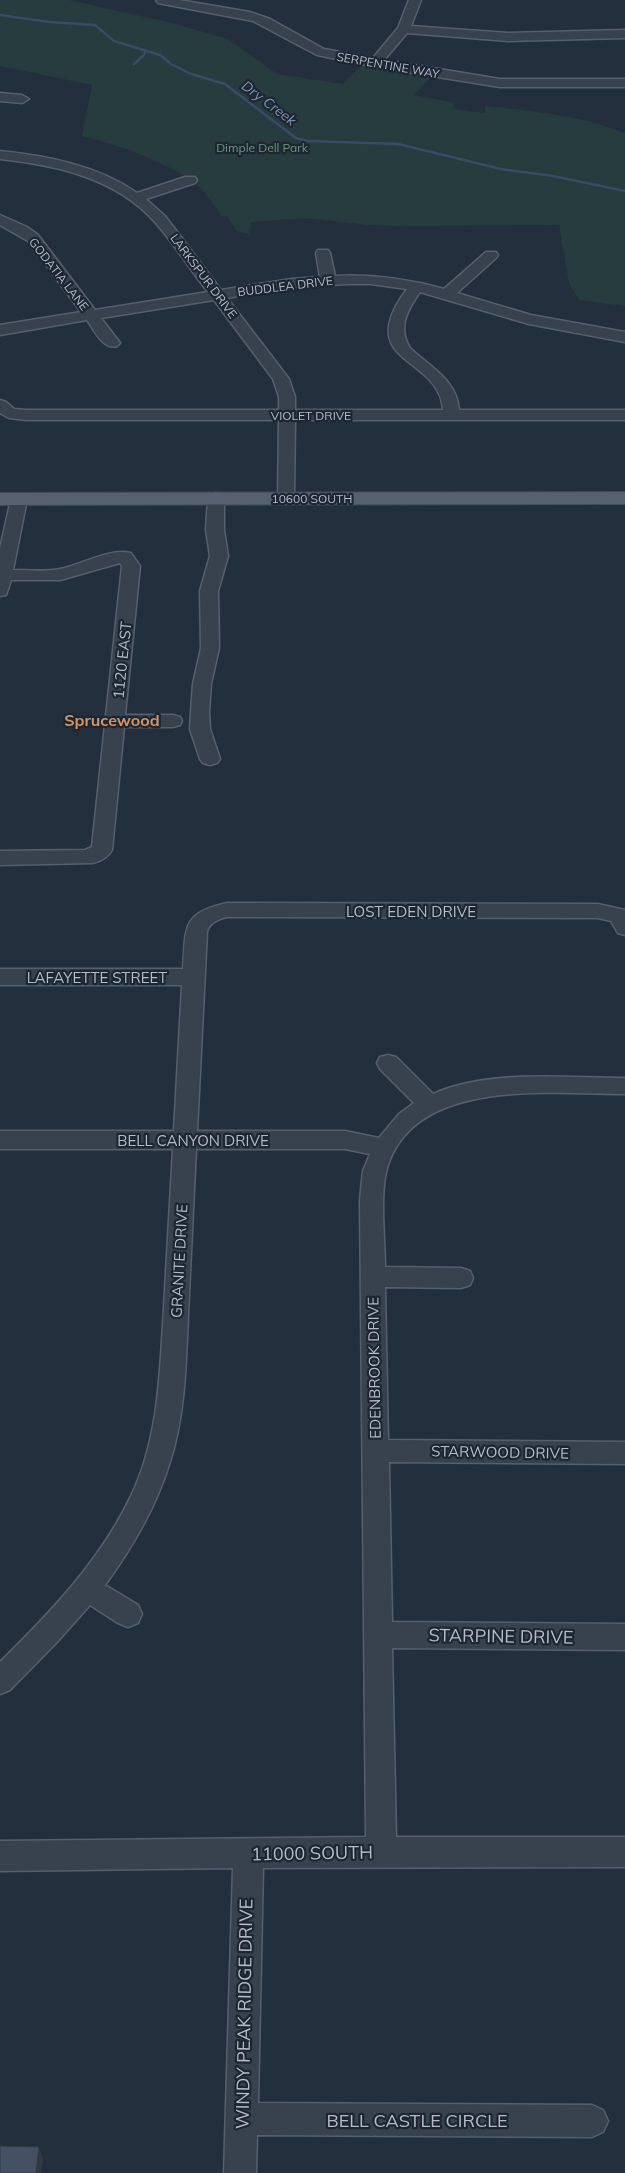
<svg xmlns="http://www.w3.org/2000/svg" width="625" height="2173" font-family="Mulish,sans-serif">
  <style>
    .green { fill: #263c3f }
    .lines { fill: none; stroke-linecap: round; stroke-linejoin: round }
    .stream { stroke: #394c67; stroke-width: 2.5 }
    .minor-casing { stroke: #565f6c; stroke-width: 3 }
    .major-casing { stroke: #414a57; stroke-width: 2 }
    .minor { fill: #38414e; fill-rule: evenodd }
    .major { fill: #56606e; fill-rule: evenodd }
    .shaded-wall { fill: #303945 }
    .building { fill: #455162; stroke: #303945 }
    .labels { text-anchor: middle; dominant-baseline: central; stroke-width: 4.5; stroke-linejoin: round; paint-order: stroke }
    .far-street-label { font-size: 12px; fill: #b4bcc9; stroke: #1d2633 }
    .far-park-label { font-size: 12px; fill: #6b9a76; stroke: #1d2633 }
    .far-water-label { font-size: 14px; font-style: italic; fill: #7c92b1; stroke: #1d2633 }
    .street-label { font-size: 15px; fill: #b4bcc9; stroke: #1d2633 }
    .neighbourhood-label { font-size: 16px; font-weight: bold; fill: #d59563; stroke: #1d2633 }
    .near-street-label { font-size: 18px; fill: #b4bcc9; stroke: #1d2633 }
  </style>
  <rect width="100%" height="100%" fill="#242f3e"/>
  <path class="green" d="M0,0H69L172,23L228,39L277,74L343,84L361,65L430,78L414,95L455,103L453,109L485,113V106C533,111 580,115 625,133V306L579,300L569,283L559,225L403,226L368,225L308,218L251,222L249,234L237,231L227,216H222C213,205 205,191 195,183C169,163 114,143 82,136L92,85L0,66Z"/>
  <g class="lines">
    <path class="stream" d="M0,15L49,22L95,25L114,41L160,55L171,64L191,74L225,84L296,138L308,141L398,144L501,169L553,176L625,191
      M134,64L144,55L145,51"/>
    <g class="minor-casing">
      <path id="minor" d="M156,0H179L250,12L270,19L324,49L373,58L398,28L409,0H421L411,26L508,33L625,30V38L508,41L407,33L384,60L500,79H625V87H500L375,67L317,55L253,21L158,3Z
        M0,93L22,95L29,99L22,103L0,101Z
        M0,151C47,156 97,165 137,193L185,177H195L197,180L195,183L146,199L165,216L221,290L292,279L320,277L316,253L318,250H328L330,253L335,276C372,274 408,279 444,289L486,252H496L498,255L496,258L457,293L531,315L625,332V342L529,324L420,292C408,309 397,327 410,348C430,367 457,380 459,410H625V420H295L294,498L292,502H280L278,498L279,420H26L9,418L0,413V400L6,402L14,409L26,410H279V397L273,379L214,300L101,318L120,343L117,346C103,350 95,331 87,320L0,335V325L81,312L28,241L0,225V215L27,227L38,235L95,310L208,292C190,269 174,244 155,222C116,178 56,165 0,159ZM348,284H371L407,289C351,365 440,355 443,410H295V397L289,379L227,298L292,287Z
        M216,493L222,494L224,498V530L228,556L218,591L219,648L211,684L209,712L210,729L220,759L217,763L210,765L203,763L200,759L190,729L191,712L193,684L201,648L200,591L210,556L206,530L208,498L210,494Z
        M19,494L25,495L27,499L13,570C28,570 45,572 60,569C82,565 108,548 131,553L140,566L125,715H173L180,717L182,721L180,725L173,727H124L112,850C108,857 101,861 93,863L0,865V851L85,850L92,847L122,566L120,563L60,580H11L6,595L0,596V549L11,499L13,495Z
        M227,903L598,904L625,910V935L618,933L611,921L598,918L227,917C218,919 209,923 207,932L197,1131H345L379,1138L399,1114L414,1103L380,1069L377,1063L380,1057L388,1055L396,1057L433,1094C489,1069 565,1078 625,1078V1094C553,1094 417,1077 388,1165C379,1191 385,1239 385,1267L461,1268L470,1271L473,1278L470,1285L461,1288L385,1287L388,1440L625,1442V1464L389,1462L392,1622L625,1624V1650L392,1648L396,1837H625V1867L263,1868L258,2103L592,2105L603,2110L608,2121L603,2132L592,2137L257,2135L256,2173H224L233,1868L0,1871V1841L366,1837L360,1200L363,1171L370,1154L345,1149H196C193,1204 191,1260 188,1315C186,1365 185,1417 169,1465C155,1509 132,1548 105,1585L138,1605L142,1614L138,1623L128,1627L118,1623L90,1605L57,1642L10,1690L0,1694V1662C50,1613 100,1561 131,1496C159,1438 160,1371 164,1307C167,1255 170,1202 173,1149H0V1131H174L182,985H0V969H183C186,928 181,913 227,903Z"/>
    </g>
    <g class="major-casing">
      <path id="major" d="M625,492V504L0,505V493Z"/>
    </g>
    <use href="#minor" class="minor"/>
    <use href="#major" class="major"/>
  </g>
  <path class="shaded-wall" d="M39,2147L43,2159L41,2173H36Z"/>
  <path class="building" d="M0,2146L39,2147L36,2173H0Z"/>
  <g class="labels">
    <g class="far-street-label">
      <text transform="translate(388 65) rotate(10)">SERPENTINE WAY</text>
      <text transform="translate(59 274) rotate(52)">GODATIA LANE</text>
      <text transform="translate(204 276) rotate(53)">LARKSPUR DRIVE</text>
      <text transform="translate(285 286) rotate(-7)">BUDDLEA DRIVE</text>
      <text x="311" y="415">VIOLET DRIVE</text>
      <text x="312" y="498">10600 SOUTH</text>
    </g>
    <g class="far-park-label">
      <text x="262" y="147">Dimple Dell Park</text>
    </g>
    <g class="far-water-label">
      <text transform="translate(269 103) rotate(37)">Dry Creek</text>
    </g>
    <g class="street-label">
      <text transform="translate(122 660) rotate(-84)">1120 EAST</text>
      <text x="411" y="911">LOST EDEN DRIVE</text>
      <text x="97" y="977">LAFAYETTE STREET</text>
      <text x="193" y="1140">BELL CANYON DRIVE</text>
      <text transform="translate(179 1261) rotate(-87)">GRANITE DRIVE</text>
      <text transform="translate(374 1368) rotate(-91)">EDENBROOK DRIVE</text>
      <text transform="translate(500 1452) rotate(1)">STARWOOD DRIVE</text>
    </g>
    <g class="neighbourhood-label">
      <text x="112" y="720">Sprucewood</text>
    </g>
    <g class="near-street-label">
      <text transform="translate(501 1636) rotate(1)">STARPINE DRIVE</text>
      <text transform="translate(312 1853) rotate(-1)">11000 SOUTH</text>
      <text transform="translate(244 2014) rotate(-89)">WINDY PEAK RIDGE DRIVE</text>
      <text x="417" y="2120">BELL CASTLE CIRCLE</text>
    </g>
  </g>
</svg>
